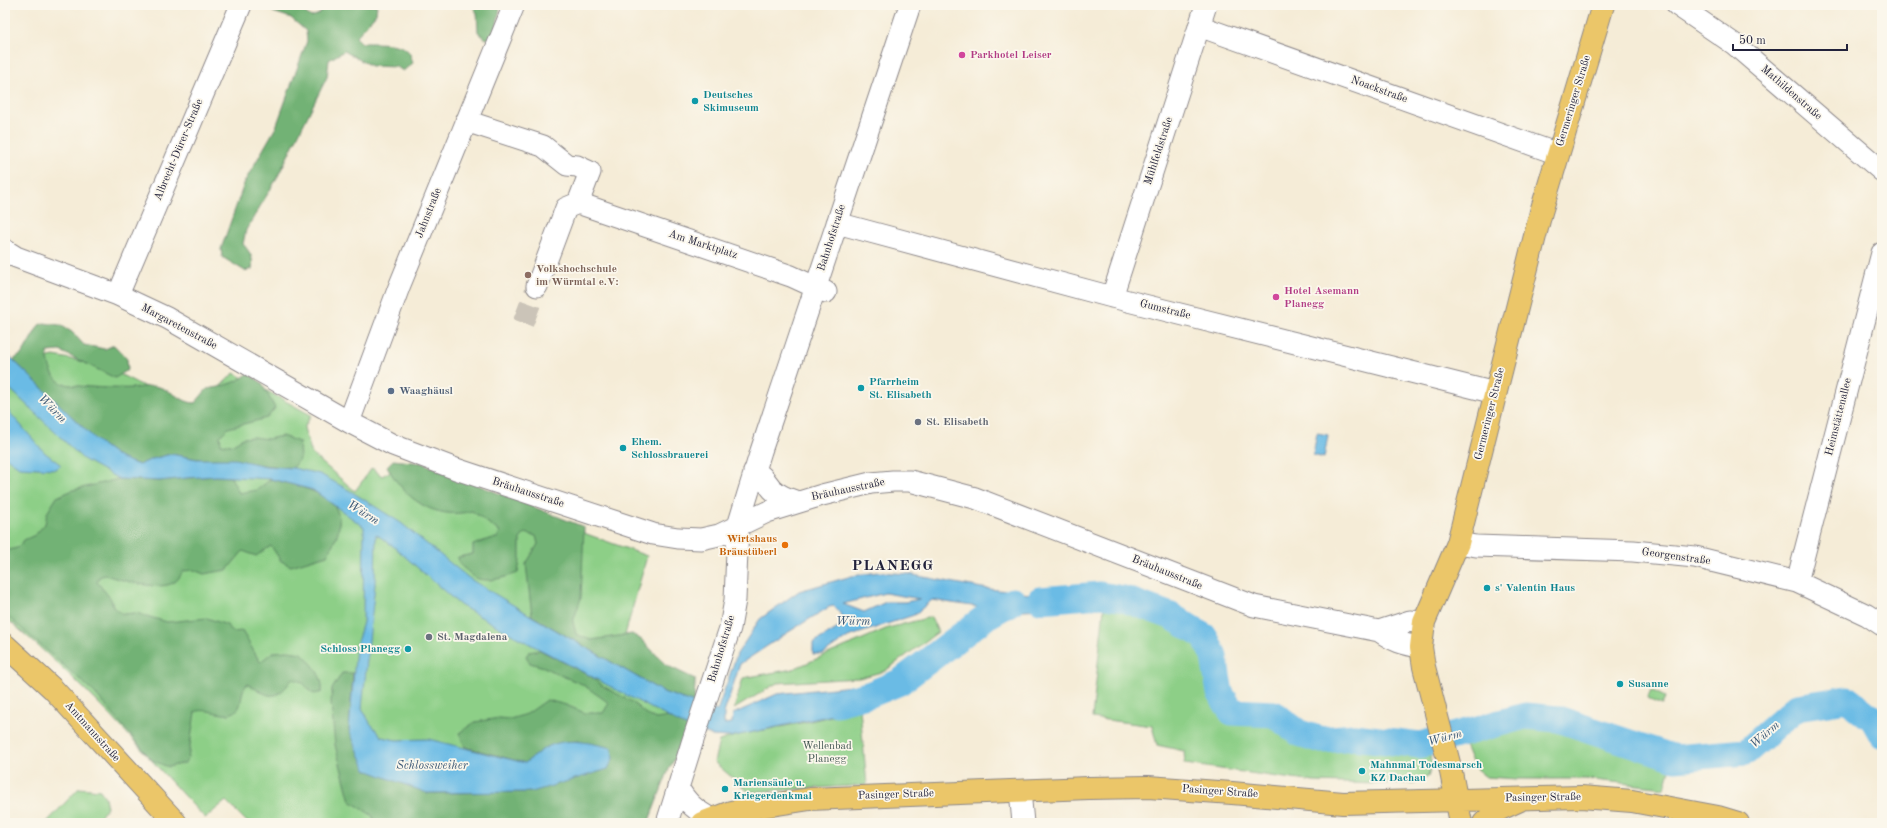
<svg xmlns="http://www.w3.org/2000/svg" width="1887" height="828" font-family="'Old Standard TT',serif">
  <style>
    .green { fill: #8dcf87; stroke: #587861 }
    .forest { fill: #72b274; stroke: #4a6a58 }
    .water { fill: #6abbe5; stroke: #466e90; fill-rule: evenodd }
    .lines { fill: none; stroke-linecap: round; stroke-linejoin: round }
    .river { stroke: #6abbe5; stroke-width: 27 }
    .minor-tunnel { stroke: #cbc4b8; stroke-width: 21; stroke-dasharray: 21 10; stroke-linecap: butt }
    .minor-casing { stroke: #8c8789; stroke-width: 23 }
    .major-casing { stroke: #8c8789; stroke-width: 24 }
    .minor { stroke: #fff; stroke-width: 21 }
    .major { stroke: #ebc669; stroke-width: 22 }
    .hotel-dot { fill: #d1479c; stroke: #fbf7ec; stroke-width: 1.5 }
    .culture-dot { fill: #0f9aa8; stroke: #fbf7ec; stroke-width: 1.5 }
    .education-dot { fill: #8d6e63; stroke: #fbf7ec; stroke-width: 1.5 }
    .service-dot { fill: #5c6f8a; stroke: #fbf7ec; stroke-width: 1.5 }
    .worship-dot { fill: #6b7280; stroke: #fbf7ec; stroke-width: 1.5 }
    .food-dot { fill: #e8710a; stroke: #fbf7ec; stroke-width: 1.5 }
    .labels { text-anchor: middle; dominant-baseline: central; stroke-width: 3.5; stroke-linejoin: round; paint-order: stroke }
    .hotel-label { font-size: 11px; font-weight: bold; fill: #b23c85; stroke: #fbf7ec; text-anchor: start }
    .street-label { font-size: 11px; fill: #22223b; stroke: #fbf7ec }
    .culture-label { font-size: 11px; font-weight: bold; fill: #0d838f; stroke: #fbf7ec; text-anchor: start }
    .education-label { font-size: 11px; font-weight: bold; fill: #785e54; stroke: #fbf7ec; text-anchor: start }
    .service-label { font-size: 11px; font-weight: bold; fill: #4e5e75; stroke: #fbf7ec; text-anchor: start }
    .worship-label { font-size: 11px; font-weight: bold; fill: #5b616d; stroke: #fbf7ec; text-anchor: start }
    .food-label { font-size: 11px; font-weight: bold; fill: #c56008; stroke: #fbf7ec; text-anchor: end }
    .park-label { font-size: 11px; fill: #425652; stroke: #fbf7ec }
    .water-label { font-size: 12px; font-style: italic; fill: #3b5876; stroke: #fbf7ec }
    .district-label { font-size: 15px; font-weight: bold; letter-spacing: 1px; fill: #22223b; stroke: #fbf7ec }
  </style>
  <rect width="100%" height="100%" fill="#fbf7ec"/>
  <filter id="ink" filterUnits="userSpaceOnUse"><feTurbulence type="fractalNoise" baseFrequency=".025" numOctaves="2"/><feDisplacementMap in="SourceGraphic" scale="8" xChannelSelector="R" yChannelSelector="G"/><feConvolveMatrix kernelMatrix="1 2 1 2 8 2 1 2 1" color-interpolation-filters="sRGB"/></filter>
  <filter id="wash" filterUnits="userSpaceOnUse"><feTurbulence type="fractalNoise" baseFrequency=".012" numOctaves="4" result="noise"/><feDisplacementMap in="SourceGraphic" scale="16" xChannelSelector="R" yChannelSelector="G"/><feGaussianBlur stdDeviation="0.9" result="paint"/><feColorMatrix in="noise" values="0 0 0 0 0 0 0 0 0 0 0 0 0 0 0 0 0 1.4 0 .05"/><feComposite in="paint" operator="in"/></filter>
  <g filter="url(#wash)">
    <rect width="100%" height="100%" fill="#f5ecd7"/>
    <path class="green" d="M54,356L102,365L194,412L234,373L311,415L304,428L312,454L355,491L372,468L382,476L400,466L647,556L625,635L666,674L695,679L694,703L682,745L669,769L648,823H248L226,801L205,818C173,785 143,750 112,717C78,681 42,649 5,617V366Z
      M1104,608L1119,609L1163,622L1190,638L1206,654L1213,697L1227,718L1271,723L1294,740L1324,747L1354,745L1388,751L1430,750L1432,764L1428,777L1414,783L1379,784L1314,782L1185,764L1184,751L1157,745L1152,726L1092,718Z
      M931,617L938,632L885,671L859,678L777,683L734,709L743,678L793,669L888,628Z
      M1651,690L1665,697L1662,705L1647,698Z
      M860,709L867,785L749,792L714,762L719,741L738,735L806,722Z
      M1530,724L1559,728L1671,766L1665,788L1586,779H1517L1486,777L1474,767L1464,743Z
      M79,788L100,790L105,797L107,808L95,823H46Z"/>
    <path class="forest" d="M271,5H295L311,17L319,14L327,5H377L376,14L356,37L362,43C373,43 401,42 408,51C411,54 412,60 413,63L403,71L397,67L371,66L344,51L329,60L327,77L276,180L246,230L243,244C250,252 254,258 252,269L245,271L222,257L221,249L245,181L276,127L307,41L306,31L291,18L273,12Z
      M472,5H503L500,7L495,37L486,39L478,32L477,13Z
      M44,323L60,325L72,332L84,345L105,349L114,345L127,359L128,370L115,378L60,351L47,352C48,362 51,376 60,382C66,387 122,389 132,388C139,388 147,386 154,386C171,388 181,403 195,403L207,389L219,387L237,381L248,374L261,382L275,408L267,418L228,428L220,436L221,444L231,445L243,438L253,437L268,439L282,436L299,442L300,459L293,468L197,459L171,454L152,459L139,465L120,458L97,441L13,360L22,354L39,325Z
      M393,460L422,463L584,527L581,598L573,622L576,634L591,640L632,634L642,640L666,665L695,679L694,703L663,692L532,616L526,564L538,544L536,536L525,533L520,539V560L518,573C506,577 486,584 474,577C469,573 464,568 459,564L458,557L473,554V545L489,539L497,538L500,532L472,511C435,521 404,499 387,466Z
      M216,476L231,477L239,493L257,490L271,479C294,485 344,493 339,526C338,536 332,546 327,555L291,566L281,561L271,546L256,556L243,551L227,570L204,574L194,570L183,571C181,574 179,579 176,581C162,593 122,580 105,575L99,577L97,582L111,599L113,607L123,614L136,613L167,622L207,618L227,625L233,632L242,631L260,662L273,652L288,651L302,653C312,664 324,676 322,692C307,698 311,687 301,682C299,680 294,680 292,679C275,704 269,696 247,684C245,687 242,691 242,695C241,700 241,706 237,710C226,721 208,706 195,712L188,759L185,763L168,767L152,760L94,692L5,614V551L17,548L24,540L35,535L45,524L47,513L57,497L73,490L119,479L159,481L187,478Z
      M540,650L592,677L601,685L632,702L647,715L656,719L669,717L688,726L682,745L669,769L648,823H374L373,816L350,801L335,745L331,703L332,689L342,673H353L349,730L427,793L532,792L580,741C552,742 547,746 525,763L465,747L459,733L475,722L499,718L510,719L527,714L547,700L566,705L585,713H603L609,703L582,684L555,673L544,667L530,663L526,656L529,652Z"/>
    <path class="water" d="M5,352L97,441L120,458L139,465L152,459L171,454L197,459H235L266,466L293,468L320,474L352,492L401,523L470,579L528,614L663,692L717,711L737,654L760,619L799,591L852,576L878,572L908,574L982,588L1030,594L1064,593L1077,598L1065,608L1005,611L932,600L914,615L848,637L823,654H813V643L840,627L841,615L834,606L829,607L787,633L740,664L724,713V724L732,723L733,714L777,694L871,684L874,697L871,707L730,737L712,736L681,724L509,633L460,605L393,546L376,534L375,584L362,708L370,723L382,737L396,740L428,739L525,763C532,758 538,752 545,748C567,736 590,743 612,748L613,759L608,769L532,792L427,793L366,770L349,730L356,646L363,622L364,527L313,490L271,479L216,476L187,478L159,481L119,479L83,459L5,384ZM885,593L920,599L905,602H886L864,612L843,604Z
      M5,407L44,452L61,465L56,469L19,467L5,457Z
      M1317,433L1328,435L1324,458L1313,455Z"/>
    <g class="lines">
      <path class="river" d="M1040,600L1100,595L1124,599L1171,616L1205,637L1214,657L1220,693L1232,712L1274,714L1299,733L1322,740L1354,737L1420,745L1525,716L1558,719L1675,758L1746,752L1797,707L1847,699L1873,719L1882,735
        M837,703L871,694L900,682L987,616L1013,601"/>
    </g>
  </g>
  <g filter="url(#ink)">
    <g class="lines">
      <path class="minor-tunnel" d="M523,323L537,286"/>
      <g class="minor-casing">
        <path id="minor" d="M1677,5L1734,44L1882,171
          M1199,26L1558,154
          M466,121L543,146L567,165L577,166L590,172L578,203L566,208L537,286
          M578,203L791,276L826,292
          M837,223L1112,297L1495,393
          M5,250L16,257L118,295L167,318L349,422L393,445L456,469L653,534L678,538L701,539L719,535L767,512L822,495L871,483L893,481H910L975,498L1254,606L1379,631C1393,641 1404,645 1421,647
          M118,295L241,5
          M1112,297L1206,5
          M349,422L399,287L514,5
          M754,471C763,475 766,482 772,489C779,496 788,499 798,502
          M1458,543L1476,546L1633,551L1695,557L1797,582L1867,615L1882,625
          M1797,582L1882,253
          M1379,631L1410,621L1424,622
          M678,787C686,803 697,811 712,819
          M1020,791L1023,823
          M667,823L692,743L730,628L735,600L738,526L761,451L910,5"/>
      </g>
      <g class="major-casing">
        <path id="major" d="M5,645L53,689L176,823
          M702,823L731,812L751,808L810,799L1089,788L1148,787L1232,793L1343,803L1581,797L1632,801L1718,817L1738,823
          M1461,823L1450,767L1424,667L1421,647L1424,622L1458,543L1541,212L1603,5
          M1484,823L1498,810L1520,800"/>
      </g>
      <use href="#minor" class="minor"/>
      <use href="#major" class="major"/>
    </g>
  </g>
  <g class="hotel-dot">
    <circle cx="962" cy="55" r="4"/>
    <circle cx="1276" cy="297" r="4"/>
  </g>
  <g class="culture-dot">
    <circle cx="695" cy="101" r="4"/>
    <circle cx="861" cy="388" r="4"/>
    <circle cx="623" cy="448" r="4"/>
    <circle cx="1487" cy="588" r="4"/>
    <circle cx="408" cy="649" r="4"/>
    <circle cx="1620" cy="684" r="4"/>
    <circle cx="1362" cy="771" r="4"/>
    <circle cx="725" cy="789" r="4"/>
  </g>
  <circle class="education-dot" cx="528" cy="275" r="4"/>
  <circle class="service-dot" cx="391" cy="391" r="4"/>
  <g class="worship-dot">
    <circle cx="918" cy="422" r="4"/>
    <circle cx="429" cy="637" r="4"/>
  </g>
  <circle class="food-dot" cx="785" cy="545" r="4"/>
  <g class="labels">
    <g class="hotel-label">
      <text x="970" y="55">Parkhotel Leiser</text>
      <text x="1284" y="291">Hotel Asemann<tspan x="1284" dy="13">Planegg</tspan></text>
    </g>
    <g class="street-label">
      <text transform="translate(1379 90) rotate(20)">Noackstraße</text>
      <text transform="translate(1791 93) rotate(41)">Mathildenstraße</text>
      <text transform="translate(1574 101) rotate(-73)">Germeringer Straße</text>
      <text transform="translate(179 150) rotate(-67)">Albrecht-Dürer-Straße</text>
      <text transform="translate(1159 151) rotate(-72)">Mühlfeldstraße</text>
      <text transform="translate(429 213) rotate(-68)">Jahnstraße</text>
      <text transform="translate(832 238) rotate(-72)">Bahnhofstraße</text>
      <text transform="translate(703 245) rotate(18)">Am Marktplatz</text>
      <text transform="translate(1165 310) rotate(14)">Gumstraße</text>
      <text transform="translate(179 327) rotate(28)">Margaretenstraße</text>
      <text transform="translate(1490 414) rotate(-76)">Germeringer Straße</text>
      <text transform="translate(1839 417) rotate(-76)">Heimstättenallee</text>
      <text transform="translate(848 490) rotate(-12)">Bräuhausstraße</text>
      <text transform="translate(528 493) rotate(18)">Bräuhausstraße</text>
      <text transform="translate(1676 557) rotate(8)">Georgenstraße</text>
      <text transform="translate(1167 573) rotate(22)">Bräuhausstraße</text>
      <text transform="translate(722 649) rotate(-73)">Bahnhofstraße</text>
      <text transform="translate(92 732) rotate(48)">Amtmannstraße</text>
      <text transform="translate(1220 792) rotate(4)">Pasinger Straße</text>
      <text transform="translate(896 795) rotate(-2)">Pasinger Straße</text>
      <text transform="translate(1543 798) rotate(-1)">Pasinger Straße</text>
    </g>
    <g class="culture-label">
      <text x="703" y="95">Deutsches<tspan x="703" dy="13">Skimuseum</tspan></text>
      <text x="869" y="382">Pfarrheim<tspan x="869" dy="13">St. Elisabeth</tspan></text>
      <text x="631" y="442">Ehem.<tspan x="631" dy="13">Schlossbrauerei</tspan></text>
      <text x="1495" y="588">s' Valentin Haus</text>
      <text x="400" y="649" text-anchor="end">Schloss Planegg</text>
      <text x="1628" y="684">Susanne</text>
      <text x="1370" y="765">Mahnmal Todesmarsch<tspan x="1370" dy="13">KZ Dachau</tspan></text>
      <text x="733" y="783">Mariensäule u.<tspan x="733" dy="13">Kriegerdenkmal</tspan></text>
    </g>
    <g class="education-label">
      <text x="536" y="269">Volkshochschule<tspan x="536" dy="13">im Würmtal e.V:</tspan></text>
    </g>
    <g class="service-label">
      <text x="399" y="391">Waaghäusl</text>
    </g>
    <g class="worship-label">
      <text x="926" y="422">St. Elisabeth</text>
      <text x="437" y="637">St. Magdalena</text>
    </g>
    <g class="food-label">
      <text x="777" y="539">Wirtshaus<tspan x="777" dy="13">Bräustüberl</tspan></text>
    </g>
    <g class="park-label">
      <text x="827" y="746">Wellenbad<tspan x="827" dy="13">Planegg</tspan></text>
    </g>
    <g class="water-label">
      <text transform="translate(52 409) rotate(46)">Würm</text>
      <text transform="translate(363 513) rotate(32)">Würm</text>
      <text x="853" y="622">Würm</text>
      <text transform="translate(1765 735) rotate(-41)">Würm</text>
      <text transform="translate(1445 738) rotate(-15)">Würm</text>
      <text x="432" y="766">Schlossweiher</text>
    </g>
    <g class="district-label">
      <text x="893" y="566">PLANEGG</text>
    </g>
  </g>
  <rect width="1887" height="828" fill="none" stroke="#fbf7ec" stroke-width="20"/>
  <path d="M1733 44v6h114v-6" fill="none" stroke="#22223b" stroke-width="2"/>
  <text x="1739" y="44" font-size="12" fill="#22223b" stroke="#fbf7ec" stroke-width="3" paint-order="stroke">50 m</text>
</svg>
